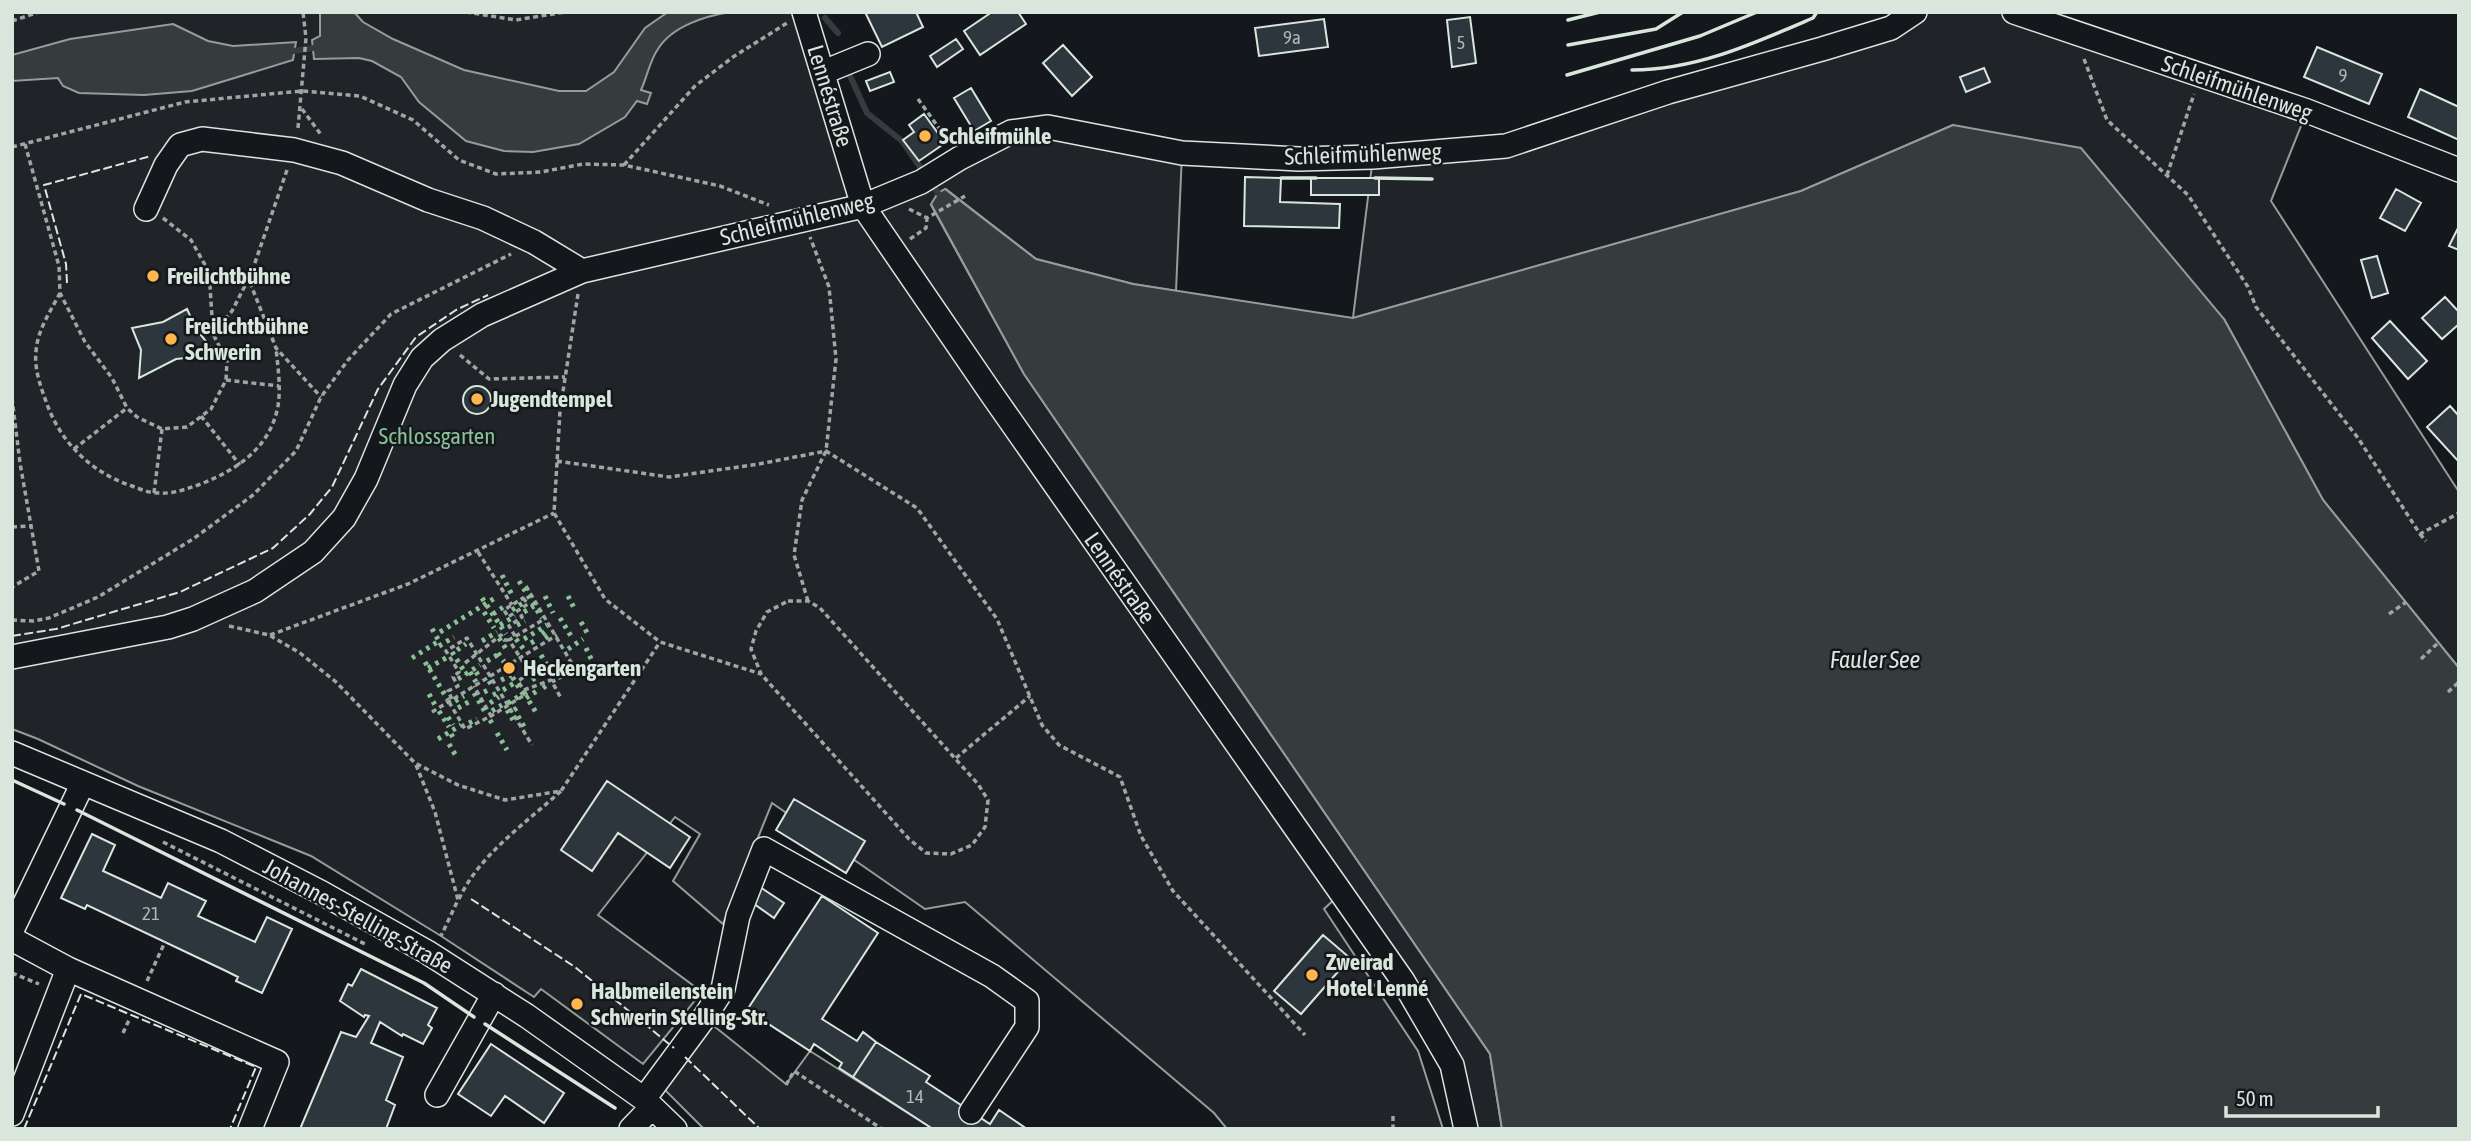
<svg xmlns="http://www.w3.org/2000/svg" width="2471" height="1141" font-family="'Asap Condensed',sans-serif">
  <style>
    .green { fill: #202428; stroke: #939e99; stroke-width: 2 }
    .water { fill: #363b3e; stroke: #939e99; stroke-width: 2 }
    .lines { fill: none; stroke-linecap: round; stroke-linejoin: round }
    .stream { stroke: #363b3e; stroke-width: 6 }
    .building { fill: #2c363c; stroke: #d8e6dc; stroke-width: 2 }
    .minor-casing { stroke: #d8e6dc; stroke-width: 26 }
    .path { stroke: #9da8a2; stroke-width: 3.5; stroke-dasharray: 5 3.5; stroke-linecap: butt }
    .minor { stroke: #14181c; stroke-width: 23 }
    .hedge { stroke: #8ac095; stroke-width: 5; stroke-dasharray: 3.5 5; stroke-linecap: butt }
    .fence { stroke: #d8e6dc; stroke-width: 2; stroke-dasharray: 9 3.5; stroke-linecap: butt }
    .wall { stroke: #d8e6dc; stroke-width: 3.5 }
    .poi-dot { fill: #ffb74d; stroke: #14181c; stroke-width: 2.5 }
    .labels { text-anchor: middle; dominant-baseline: central; stroke-width: 5; stroke-linejoin: round; paint-order: stroke }
    .number-label { font-size: 19px; fill: #adbab4 }
    .street-label { font-size: 23px; fill: #d8e6dc; stroke: #14181c }
    .poi-label { font-size: 23px; font-weight: bold; fill: #d8e6dc; stroke: #14181c; text-anchor: start }
    .park-label { font-size: 23px; fill: #8ac095; stroke: #14181c }
    .water-label { font-size: 24px; font-style: italic; fill: #d8e6dc; stroke: #14181c }
  </style>
  <rect width="100%" height="100%" fill="#14181c"/>
  <path class="green" d="M12,12H795L864,204L1048,127L1182,153L1176,291L1133,284L1036,259L946,189L931,205L1024,374L1490,1054L1502,1129H1466L1452,1065L1337,897L1324,909L1418,1051L1443,1129H1227L1214,1113L965,902L925,909L772,803L723,924L673,881L700,834L675,817L598,915L702,992L643,1064L541,989L534,997L441,936L311,856L138,786L38,739L12,729Z
    M1915,12H2014L2307,111L2271,201L2459,492V668L2323,500L2224,319L1953,125L1801,191L1353,318L1373,157L1506,146Z
    M704,1018L786,1084L810,1051L933,1129H704L657,1082Z"/>
  <path class="water" d="M320,12H354L363,22L393,39L464,70L559,91H586L614,72L645,28L668,12H730C706,16 672,26 658,49C650,60 647,77 641,90L651,93L647,104L637,101L625,117L579,144L533,152L504,151L466,141L419,102L401,77L372,61L359,58L314,59L312,40L320,36Z
    M173,24L208,41L233,46L296,42L293,60L192,91L144,95L79,93L63,86L58,78L12,81V55L70,39Z
    M1953,125L2081,148L2224,319L2323,500L2459,668V1129H1502L1490,1054L1024,374L931,204L938,193L945,189L1036,259L1133,284L1353,318L1801,191Z"/>
  <g class="lines">
    <path class="stream" d="M825,18L838,33
      M294,51L319,47
      M846,67L867,113L902,141L938,193"/>
  </g>
  <path class="building" d="M865,12H916L923,27L882,47Z
    M992,12H1018L1026,24L980,55L964,31Z
    M1470,17L1476,63L1452,67L1447,20Z
    M1324,19L1328,47L1259,56L1255,28Z
    M956,39L963,49L937,67L930,56Z
    M1063,45L1092,77L1072,96L1043,63Z
    M2317,47L2382,74L2369,104L2304,77Z
    M1984,68L1990,82L1966,92L1960,77Z
    M890,72L894,82L870,91L866,81Z
    M971,88L991,121L974,131L954,98Z
    M2420,89L2459,107V140L2408,117Z
    M924,114L945,143L919,161L903,140L914,132L909,125Z
    M1245,177L1281,178L1280,202L1340,204L1339,228L1244,226Z
    M1311,178H1379V195H1311Z
    M2396,189L2421,203L2405,231L2380,218Z
    M2459,226V250L2449,246Z
    M2377,256L2388,293L2372,298L2361,260Z
    M2445,297L2459,312V324L2442,339L2422,318Z
    M187,309L196,329L217,355L176,359L139,378L141,350L132,328L163,322Z
    M2390,321L2427,361L2408,379L2372,338Z
    M463 400a14 14 0 1 1 28 0a14 14 0 1 1-28 0Z
    M2450,406L2459,416V462L2427,427Z
    M607,781L690,837L670,868L618,833L592,871L561,850Z
    M794,799L865,841L846,873L776,830Z
    M92,834L115,845L103,871L127,882L161,898L168,883L206,901L198,916L255,942L267,917L292,929L262,993L236,981L238,977L226,971L87,905L85,909L61,898Z
    M760,887L784,903L774,918L750,901Z
    M822,896L878,933L822,1019L857,1041L863,1032L876,1042L853,1077L839,1068L842,1063L814,1044L810,1051L747,1010Z
    M1323,935L1350,958L1301,1014L1274,991Z
    M361,969L437,1008L428,1025L432,1028L423,1044L403,1034L402,1036L380,1022L371,1043L403,1057L386,1100L395,1105L386,1129H300L341,1032L356,1037L369,1016L365,1015L364,1017L340,1001L348,984L352,986Z
    M876,1042L930,1076L926,1082L990,1124L999,1110L1027,1129H933L853,1077Z
    M491,1044L564,1093L544,1123L505,1096L491,1116L458,1094Z"/>
  <g class="lines">
    <g class="minor-casing">
      <path id="minor" d="M804,12L863,206L993,396L1403,981L1452,1065L1466,1129
        M2014,12L2307,111L2459,170
        M824,72L868,54
        M146,209L166,165L180,145L202,139L294,150L342,163L428,200L483,218L534,242L582,271
        M12,657L168,627L193,619L255,591L313,552L344,518L366,479L405,385L422,358L442,340L482,315L582,271L863,206L921,182L960,158L1011,132L1048,127L1182,153L1299,159L1373,157L1506,146L1668,92L1822,49L1891,28L1915,12
        M12,753L221,841L322,893L427,952L527,1016L644,1099L675,1129
        M12,930L83,783
        M12,939L68,969L277,1062L250,1129
        M437,1095L494,994
        M644,1099L704,1018L723,989L738,916L764,849L992,976L1027,1001V1027L971,1112
        M12,1114L68,969
        M631,1129L652,1107"/>
    </g>
    <path class="path" d="M466,12L516,20L565,12
      M12,21L39,12
      M2084,59L2107,120L2188,195L2248,287L2256,307L2358,438L2420,534L2459,513
      M918,99L949,142
      M302,109L322,136
      M298,128L306,38L303,12
      M25,144L59,266L60,293L85,342L112,378L127,408L137,417L162,429L187,427L211,409L226,380L227,361L213,334L232,311L251,274
      M12,147L185,102L302,91L360,96L413,120L459,160L496,174L541,172L583,164L624,165L720,186L769,205
      M624,165L695,86L733,57L787,23
      M287,170L249,280L276,348L321,397
      M2167,175L2194,94
      M909,209L927,218L965,196
      M163,218L191,240L209,272L213,332
      M910,239L926,228L927,218
      M60,293C50,312 37,331 36,352C34,369 41,388 47,404C61,443 92,473 132,486C140,489 149,493 157,493C172,494 184,490 198,485C235,471 270,449 278,406C281,387 278,368 276,348
      M578,294L560,411L554,513L605,599L660,642L761,674
      M460,355L489,379L565,377
      M226,380L279,386
      M12,398L20,463L39,571L12,587
      M201,416L240,465
      M74,449L127,408
      M557,461L669,477L759,464L826,451L917,508L997,619L1042,725L1059,745L1120,777L1141,836L1173,891L1305,1035
      M154,493L162,429
      M12,527L31,526
      M2420,534L2426,541
      M478,552L512,605
      M526,586L575,669L552,682
      M523,598L528,604L508,617L504,610Z
      M788,601H808L820,608L978,784L988,800L985,827L972,845L951,854L926,853L909,839L761,674L751,649L756,631L767,612Z
      M808,601L794,555L802,500L826,451L836,359L829,287L810,237
      M2389,614L2406,602
      M12,620L33,621L49,618L98,597L193,539L253,495L296,451L321,397L348,360L391,314L511,254
      M229,626L269,635L300,653L336,682L415,763L458,785L505,800L561,791L660,642
      M270,635L408,584L554,513
      M515,636L509,626L522,617L519,610
      M2421,659L2438,643
      M465,663L501,635L504,640H509
      M524,690L551,680L561,698
      M2448,692L2459,682
      M452,699L448,691L458,686L453,677L459,672L446,651L467,638L532,745
      M449,702L465,729L491,716L474,686
      M432,712L557,635
      M492,717L491,716L526,694L518,681L530,673L509,640L546,618
      M956,758L1030,696
      M416,765L435,812L458,900L441,936
      M163,842L365,944
      M459,899C479,855 526,823 561,791
      M12,973L39,984
      M147,981L165,942
      M123,1033L129,1020
      M786,1085L794,1071L882,1129
      M1393,1116V1129"/>
    <use href="#minor" class="minor"/>
    <path class="hedge" d="M502,575L512,595
      M519,581L542,618
      M545,596L553,613
      M568,596L575,610
      M482,598L506,634
      M512,610L523,603
      M484,612L494,628
      M524,612L534,606
      M493,614L505,606
      M560,618L571,636
      M581,622L589,636
      M500,625L515,616
      M517,625L525,621
      M440,632L495,598
      M542,634L549,629
      M499,638L508,652
      M545,638L551,634
      M516,639L525,651
      M524,639L547,625
      M482,641L497,632
      M531,643L538,639
      M439,646L454,637
      M586,648L594,665
      M568,649L583,639
      M457,650L466,644
      M452,652L466,674
      M498,653L505,663
      M541,655L554,677
      M412,658L439,641L431,627
      M487,661L499,654
      M425,662L448,700
      M428,668L446,658
      M508,670L523,694L508,703
      M563,671L571,666
      M470,672L476,682
      M476,672L481,679
      M458,679L480,665
      M501,680L511,675
      M532,680L541,674
      M489,681L492,686
      M543,688L550,683
      M503,690L516,682
      M484,692L488,690
      M474,693L487,715
      M429,694L435,705
      M493,695L497,693
      M526,698L540,689
      M455,701L464,696
      M529,701L537,714
      M490,703L499,697
      M458,708L472,700
      M507,710L513,720
      M514,710L521,705
      M439,711L449,727
      M492,711L502,705
      M518,716L526,730
      M448,717L453,725
      M490,720L493,725
      M469,723L477,719
      M497,733L507,750
      M451,734L455,741
      M438,739L461,725
      M449,744L456,756"/>
    <path class="fence" d="M67,283L66,264L44,185L151,156
      M12,636L56,629L180,592L273,548L310,514L332,487L378,389L416,337L456,310L488,295
      M471,899L575,967L674,1048
      M685,1057L760,1129
      M24,1129L81,994L256,1067L230,1129"/>
    <path class="wall" d="M1568,20L1600,12
      M1568,45L1656,29L1683,12
      M1632,70C1696,70 1755,43 1813,18L1817,12
      M1567,75L1700,36L1757,12
      M1281,178H1316
      M1375,178L1432,179
      M12,780L64,804
      M77,810L424,983L474,1017
      M485,1024L615,1108"/>
  </g>
  <g class="poi-dot">
    <circle cx="925" cy="136" r="7"/>
    <circle cx="153" cy="276" r="7"/>
    <circle cx="171" cy="339" r="7"/>
    <circle cx="477" cy="399" r="7"/>
    <circle cx="509" cy="668" r="7"/>
    <circle cx="1312" cy="975" r="7"/>
    <circle cx="577" cy="1004" r="7"/>
  </g>
  <g class="labels">
    <g class="number-label">
      <text x="1292" y="37">9a</text>
      <text x="1461" y="42">5</text>
      <text x="2343" y="75">9</text>
      <text x="151" y="913">21</text>
      <text x="915" y="1096">14</text>
    </g>
    <g class="street-label">
      <text transform="translate(2237 88) rotate(19)">Schleifmühlenweg</text>
      <text transform="translate(830 96) rotate(73)">Lennéstraße</text>
      <text transform="translate(1363 154) rotate(-2)">Schleifmühlenweg</text>
      <text transform="translate(797 219) rotate(-14)">Schleifmühlenweg</text>
      <text transform="translate(1120 578) rotate(55)">Lennéstraße</text>
      <text transform="translate(358 916) rotate(29)">Johannes-Stelling-Straße</text>
    </g>
    <g class="poi-label">
      <text x="939" y="136">Schleifmühle</text>
      <text x="167" y="276">Freilichtbühne</text>
      <text x="185" y="326">Freilichtbühne<tspan x="185" dy="26">Schwerin</tspan></text>
      <text x="491" y="399">Jugendtempel</text>
      <text x="523" y="668">Heckengarten</text>
      <text x="1326" y="962">Zweirad<tspan x="1326" dy="26">Hotel Lenné</tspan></text>
      <text x="591" y="991">Halbmeilenstein<tspan x="591" dy="26">Schwerin Stelling-Str.</tspan></text>
    </g>
    <g class="park-label">
      <text x="437" y="436">Schlossgarten</text>
    </g>
    <g class="water-label">
      <text x="1875" y="659">Fauler See</text>
    </g>
  </g>
  <rect width="2471" height="1141" fill="none" stroke="#d8e6dc" stroke-width="28"/>
  <path d="M2226 1106v10h152v-10" fill="none" stroke="#d8e6dc" stroke-width="3.5"/>
  <text x="2236" y="1106" font-size="21" fill="#d8e6dc" stroke="#14181c" stroke-width="5" paint-order="stroke">50 m</text>
</svg>
